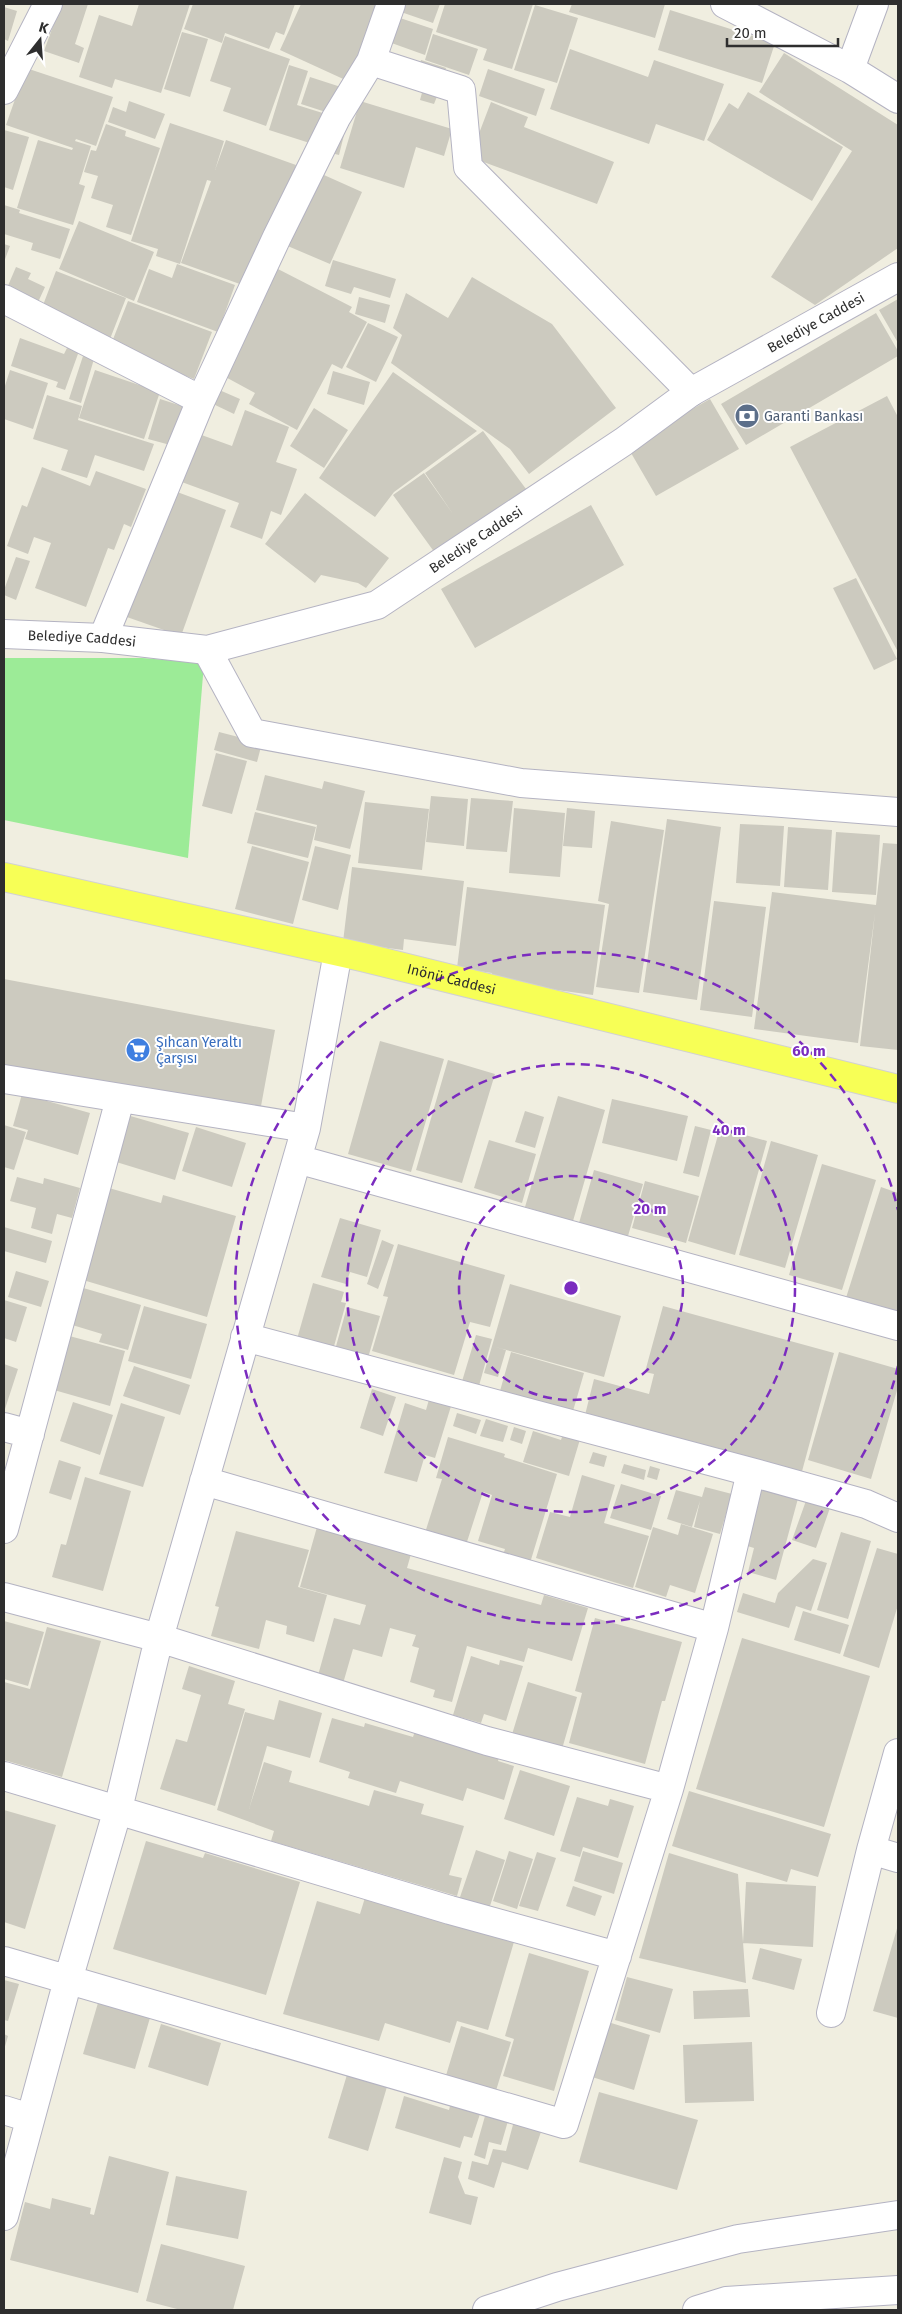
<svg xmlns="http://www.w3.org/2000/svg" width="902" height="2314" viewBox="0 0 902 2314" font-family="'Fira Sans',sans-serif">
  <rect width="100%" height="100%" fill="#f0eee0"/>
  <!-- green -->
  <path fill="#9ceb97" d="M4 658H142L204 663 188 858 4 820Z"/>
  <!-- building -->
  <path fill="#cccabf" d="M61 4H88L75 44 84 48 79 63 44 51Z
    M139 4H190L161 93 115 79 112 88 79 77 99 15 132 26Z
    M193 4H295L284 35 276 32 269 49 225 33 222 43 184 29Z
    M301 4H388L352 83 280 50Z
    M400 4H440L433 23 398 11Z
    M445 4H533L512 69 483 60 487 49 436 32Z
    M572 4H665L655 38 569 12Z
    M535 5 578 18 557 83 514 70Z
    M4 7 17 11 8 41 4 39Z
    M670 10 775 43 762 83 658 50Z
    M394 16 433 29 425 55 386 41Z
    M182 32 208 39 190 97 164 89Z
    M433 34 478 49 469 75 425 60Z
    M225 36 290 59 266 126 223 111 231 88 210 81Z
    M570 49 648 77 654 60 724 84 704 141 656 124 649 144 550 109Z
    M784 53 898 125V248L815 305 771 277 852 151 759 92Z
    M421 60 446 68 443 78 418 70Z
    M289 65 308 71 297 105 329 115 319 146 269 130Z
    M26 68 113 97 96 146 76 139 75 141 91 146 79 184 85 186 73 225 17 208 38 140 72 150 73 148 6 125Z
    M488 69 545 89 536 116 479 96Z
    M310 77 344 88 335 115 301 104Z
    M423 89 438 94 434 104 420 100Z
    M748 92 843 147 812 201 707 140 729 103 738 109Z
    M129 101 165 114 155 139 108 122 113 107 126 112Z
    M360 101 452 129 444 156 416 147 404 188 340 168Z
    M491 102 528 117 524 127 614 162 597 204 470 157Z
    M170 123 224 141 215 170 226 140 296 165 251 288 181 263 211 181 207 180 180 264 156 256 158 249 131 241Z
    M106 124 126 131 125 136 160 148 131 235 106 227 113 205 91 198 98 176 84 172 91 150 96 151Z
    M346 127 339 155 327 152Z
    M4 130 29 137 13 190 4 187Z
    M315 171 362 192 330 264 283 244Z
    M4 205 20 210 19 213 70 229 60 259 31 250 33 243 4 234Z
    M79 221 154 252 134 301 59 269Z
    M4 244 10 246 4 262Z
    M333 260 396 279 390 298 354 287 351 294 325 286Z
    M177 264 235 285 218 332 137 302 149 269 172 278Z
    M16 267 31 273 28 279 45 287 34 311 4 295Z
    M276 268 352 307 349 312 367 322 342 369 332 364 297 430 249 404 255 393 220 374Z
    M56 271 126 298 110 339 40 313Z
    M472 277 552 324 616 408 529 474 510 449 391 363 402 335 393 328 406 293 448 318Z
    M359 297 390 305 385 323 355 314Z
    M898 299V343L879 310Z
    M128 301 212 332 194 379 110 347Z
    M876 313 898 351V356L746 445 721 404Z
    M368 323 398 337 376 382 346 367Z
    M20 338 64 354 67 348 79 351 65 390 56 387 58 382 11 366Z
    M83 356 94 359 81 403 69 399Z
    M10 370 48 383 33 429 4 419V389Z
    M95 370 160 392 144 439 79 418Z
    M333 371 370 382 364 405 327 394Z
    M393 372 477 431 394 492 375 517 319 478Z
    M217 389 240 399 234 414 211 403Z
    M47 395 82 406 78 420 154 444 144 471 95 455 87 478 61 470 68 450 33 439Z
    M887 396 898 417V652L790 447Z
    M160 399 185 407 174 446 148 439Z
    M710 399 739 449 656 496 627 446Z
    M314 408 348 430 324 468 290 446Z
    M245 410 289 427 276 462 297 469 281 515 271 511 262 539 230 527 239 503 179 481 196 433 232 446Z
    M483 431 529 493 435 553 393 495 424 473 453 514 425 473Z
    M42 467 90 486 96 471 146 489 131 527 124 524 114 550 108 548 86 607 35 588 51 543 34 537 28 554 7 546 22 505 27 507Z
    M169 489 226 510 181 636 124 616Z
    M305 493 389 558 366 588 358 583 321 575 315 583 265 544Z
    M591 505 624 565 475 648 441 589Z
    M16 557 30 561 16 600 4 595V590Z
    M856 578 897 659 874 670 833 588Z
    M219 732 262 743 257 762 214 750Z
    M216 753 247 761 232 814 202 806Z
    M265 775 322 789 324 781 365 791 350 849 314 840 317 825 256 810Z
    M431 796 468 799 464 846 426 842Z
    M471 798 513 801 507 852 466 849Z
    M365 802 429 809 422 870 358 863Z
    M514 808 565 813 560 877 509 873Z
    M567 808 595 811 592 848 563 846Z
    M255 812 316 827 308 858 247 843Z
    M667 819 721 827 697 1000 643 992Z
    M611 821 664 830 639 993 596 987 609 904 598 901Z
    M740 824 784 826 780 886 736 883Z
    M788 827 832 830 828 890 784 887Z
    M836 832 880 835 876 895 832 892Z
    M883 843 898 844V1050L860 1046 875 913 858 1043 754 1029 772 892 876 905Z
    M252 846 309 862 293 924 235 909Z
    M315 846 351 855 338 910 302 900Z
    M352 867 464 881 456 946 404 939 403 950 343 942Z
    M467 887 605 905 593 995 491 981 492 973 457 968Z
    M714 901 766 907 752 1017 700 1010Z
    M4 979 275 1030 259 1117 4 1069Z
    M380 1041 444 1059 411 1172 348 1154Z
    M448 1060 495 1074 462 1183 416 1170Z
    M22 1094 90 1113 78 1155 25 1139 28 1130 13 1126Z
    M558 1096 605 1110 573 1221 525 1207Z
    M612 1099 688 1116 677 1161 602 1143Z
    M525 1111 544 1117 535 1148 515 1142Z
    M127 1115 189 1133 175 1180 113 1161Z
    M4 1125 26 1132 14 1170 4 1167Z
    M695 1126 711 1130 699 1177 683 1173Z
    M196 1127 246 1143 232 1187 182 1171Z
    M720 1128 767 1141 735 1255 688 1241Z
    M489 1140 536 1154 522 1203 474 1188Z
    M771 1141 818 1155 785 1268 739 1255Z
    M822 1164 876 1180 842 1290 789 1275Z
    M594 1170 643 1184 628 1236 579 1223Z
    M17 1177 43 1184 44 1178 80 1188 72 1218 57 1214 52 1234 31 1228 36 1208 10 1201Z
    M645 1181 699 1196 686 1243 632 1228Z
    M881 1187 898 1193V1317L845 1301Z
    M109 1188 161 1203 163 1195 236 1216 207 1317 83 1280Z
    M340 1218 381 1230 367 1277 350 1272 346 1284 321 1277Z
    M4 1227 52 1241 46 1263 4 1251Z
    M382 1240 394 1245 378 1289 367 1284Z
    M398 1244 505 1275 490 1327 470 1322 454 1375 372 1351 388 1297 383 1296Z
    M16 1271 49 1281 41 1307 8 1297Z
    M313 1283 344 1292 341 1302 346 1303 331 1357 295 1346Z
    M510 1284 621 1316 604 1377 492 1346Z
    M80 1287 141 1305 128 1350 99 1342 102 1334 69 1324Z
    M4 1300 27 1307 16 1342 4 1338Z
    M144 1306 207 1324 191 1379 128 1361Z
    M663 1306 834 1353 801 1475 582 1427 594 1379 649 1394 654 1374 645 1372Z
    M347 1307 380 1316 366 1365 333 1357Z
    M62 1334 125 1351 110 1406 47 1388Z
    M476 1335 492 1339 477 1393 460 1388Z
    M492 1346 506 1350 498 1377 484 1373Z
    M511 1352 584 1373 573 1411 500 1391Z
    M839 1352 898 1369V1387L871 1479 808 1460Z
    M4 1364 18 1369 5 1409 4 1408Z
    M134 1366 190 1385 180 1415 123 1396Z
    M372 1389 396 1397 383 1436 360 1428Z
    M430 1396 452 1403 435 1458 425 1455 417 1482 384 1473 405 1403 426 1410Z
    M73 1402 113 1415 100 1455 60 1441Z
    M121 1403 165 1417 143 1487 99 1474Z
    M457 1413 481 1420 476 1434 453 1426Z
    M486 1419 508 1426 503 1442 480 1436Z
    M514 1427 526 1431 522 1444 510 1440Z
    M533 1431 561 1440 564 1431 581 1436 569 1476 523 1462Z
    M448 1437 505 1454 504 1457 557 1474 530 1563 503 1555 505 1549 478 1541 492 1495 483 1492 465 1548 424 1536 442 1479 436 1478Z
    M593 1452 607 1456 604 1467 589 1463Z
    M59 1460 81 1467 71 1500 49 1493Z
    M624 1464 646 1470 644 1480 621 1473Z
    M650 1466 660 1469 657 1480 647 1477Z
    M582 1475 615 1485 604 1523 649 1536 633 1588 536 1558 550 1512 570 1517Z
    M85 1477 131 1491 103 1591 52 1577 61 1544 66 1545Z
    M761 1481 800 1491 776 1580 748 1572 754 1548 744 1545Z
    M621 1484 661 1496 651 1530 610 1518Z
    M705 1487 732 1494 720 1534 694 1527 700 1501 692 1527 667 1519 676 1490 702 1497Z
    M808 1495 832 1502 816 1548 792 1540Z
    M681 1524 713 1534 695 1593 670 1585 666 1597 635 1587 653 1527 678 1535Z
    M317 1527 411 1554 407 1568 541 1605 544 1595 588 1608 572 1661 528 1648 524 1662 467 1646 452 1702 433 1697 435 1690 410 1682 419 1648 412 1646 416 1635 390 1628 382 1657 353 1649 342 1687 317 1679 334 1618 360 1625 366 1605 300 1587Z
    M236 1531 309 1550 298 1587 327 1595 314 1642 286 1634 287 1626 266 1620 259 1649 211 1636 219 1607 215 1606Z
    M841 1532 871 1541 848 1619 817 1610Z
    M877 1548 898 1554V1605L879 1668 843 1656Z
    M813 1559 827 1563 811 1611 796 1606 789 1628 737 1612 743 1593 775 1603 778 1593Z
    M803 1611 849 1625 840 1654 794 1640Z
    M595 1618 682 1642 665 1701H662L645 1764 569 1743 582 1693 575 1691Z
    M4 1621 44 1632 28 1686 4 1679Z
    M47 1627 101 1641 62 1777 4 1760V1682L30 1689Z
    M742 1638 870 1676 824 1827 696 1789Z
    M471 1656 499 1665 500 1660 523 1666 506 1721 484 1714 481 1723 453 1715Z
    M189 1666 235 1681 228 1704 245 1709 215 1806 160 1789 176 1739 187 1742 201 1695 182 1689Z
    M528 1682 577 1697 560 1756 510 1741Z
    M279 1700 322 1713 310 1758 267 1746 249 1809 264 1762 292 1771 289 1782 369 1806 374 1790 424 1804 421 1814 464 1826 449 1875 462 1878 457 1896 271 1841 274 1831 217 1810 245 1712 274 1720Z
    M332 1718 364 1727 365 1723 413 1737 416 1728 500 1754 498 1761 514 1766 504 1800 467 1788 463 1801 400 1781 396 1793 348 1778 350 1772 319 1762Z
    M520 1770 570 1786 554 1836 504 1819Z
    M689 1791 831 1834 818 1877 791 1869 787 1882 672 1846Z
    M577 1797 608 1806 610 1799 634 1806 618 1858 583 1847 580 1857 560 1851Z
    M4 1810 56 1825 25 1929 4 1922Z
    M146 1841 203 1858 205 1853 300 1882 266 1995 113 1949Z
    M476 1850 505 1860 488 1912 458 1903Z
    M509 1851 533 1859 517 1909 493 1901Z
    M583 1851 623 1863 614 1894 574 1881Z
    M537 1852 556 1858 538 1911 519 1906Z
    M669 1853 738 1874 746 1983 639 1958Z
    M746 1882 816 1886 813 1947 743 1943Z
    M573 1886 602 1896 595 1916 566 1906Z
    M367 1891 516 1935 488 2030 457 2021 450 2043 385 2023 379 2041 283 2014 317 1901 360 1914Z
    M898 1925V2018L873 2011Z
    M760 1948 802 1959 794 1990 752 1979Z
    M529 1953 589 1971 554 2091 503 2076 514 2039 505 2036Z
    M627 1977 673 1989 660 2033 615 2020Z
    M4 1980 19 1984 8 2021 4 2020Z
    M748 1989 750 2017 694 2019 693 1991Z
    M100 1996 152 2011 135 2069 83 2054Z
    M608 2022 650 2035 634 2090 592 2077Z
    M161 2024 221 2043 208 2086 148 2067Z
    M461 2026 511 2042 494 2097 444 2082Z
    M4 2034 8 2036 4 2050Z
    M752 2042 754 2101 685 2103 683 2045Z
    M349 2068 389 2080 368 2151 328 2138Z
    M599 2092 698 2120 677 2190 579 2162Z
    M404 2096 449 2110 451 2102 481 2111 472 2138 464 2136 460 2148 395 2128Z
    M485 2116 508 2121 501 2145 489 2142 485 2159 474 2155Z
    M515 2117 543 2126 528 2170 502 2162 494 2188 468 2179 472 2161 488 2165 493 2149 506 2151Z
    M109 2156 169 2172 138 2293 10 2260 25 2202 50 2209 52 2198 91 2208 90 2214 94 2215Z
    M444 2157 462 2162 458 2177 465 2194 478 2197 471 2225 429 2213Z
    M176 2176 247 2191 238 2239 166 2225Z
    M161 2244 245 2266 233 2310H181L146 2301Z"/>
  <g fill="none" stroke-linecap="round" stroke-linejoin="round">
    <defs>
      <path id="street" d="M725 4 850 69 898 99
        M371 61 461 90 468 167 691 392
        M850 69 874 4
        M4 90 48 4
        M4 299 201 400
        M103 638 201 400 277 237 336 118 371 61 391 4
        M207 650 252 733 521 783 898 812
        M4 1079 306 1128
        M297 1159 898 1326
        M245 1337 751 1472 866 1504 898 1518
        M4 1427 30 1434
        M204 1481 714 1628
        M4 1529 120 1099
        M4 1597 159 1638 487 1741 669 1789
        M4 1776 450 1910 617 1956
        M871 1850 898 1858
        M4 1961 564 2124 669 1789 714 1628 751 1472
        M831 2013 871 1850 898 1753
        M4 2110 30 2118
        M4 2216 68 1980 118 1809 159 1638 306 1128 338 952"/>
      <g id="secondary">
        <path id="s1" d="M4 634 103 638 207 650 377 605 623 442 691 392 898 277"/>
        <path d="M487 2310 557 2287 738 2239 898 2215"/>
        <path d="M697 2310 726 2301 898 2290"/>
      </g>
      <g id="primary">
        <path id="s2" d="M4 877 362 957 898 1089"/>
      </g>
    </defs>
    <!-- street casing -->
    <use href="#street" stroke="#b4b3c2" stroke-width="30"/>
    <!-- secondary casing -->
    <use href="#secondary" stroke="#b4b3c2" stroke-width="30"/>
    <!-- primary casing -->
    <use href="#primary" stroke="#d1d1d1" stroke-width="30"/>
    <!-- street -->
    <use href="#street" stroke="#fff" stroke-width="28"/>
    <!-- secondary -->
    <use href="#secondary" stroke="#fff" stroke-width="28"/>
    <!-- primary -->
    <use href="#primary" stroke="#f7ff56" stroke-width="28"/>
  </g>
  <!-- distance rings -->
  <g fill="none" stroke="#7b2cbf" stroke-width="2.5" stroke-dasharray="9 6">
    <circle cx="571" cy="1288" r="112"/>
    <circle cx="571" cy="1288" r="224"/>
    <path d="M898 1366A336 336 0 1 1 898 1210"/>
  </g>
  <!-- icons -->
  <defs>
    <symbol id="bank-disc" viewBox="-11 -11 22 22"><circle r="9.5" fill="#5c6f8a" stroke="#fff"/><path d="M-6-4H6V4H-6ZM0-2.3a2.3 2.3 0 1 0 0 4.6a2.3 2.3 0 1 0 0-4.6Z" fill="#fff"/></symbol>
    <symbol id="supermarket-disc" viewBox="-11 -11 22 22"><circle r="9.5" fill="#3f7fe0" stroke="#fff"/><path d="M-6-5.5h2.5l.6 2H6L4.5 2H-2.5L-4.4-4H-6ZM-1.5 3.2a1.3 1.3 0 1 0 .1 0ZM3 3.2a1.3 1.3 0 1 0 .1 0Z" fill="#fff"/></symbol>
  </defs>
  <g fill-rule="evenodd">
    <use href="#bank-disc" x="733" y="402" width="28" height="28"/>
    <use href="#supermarket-disc" x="124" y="1036" width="28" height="28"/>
  </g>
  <g text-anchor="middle" stroke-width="4" stroke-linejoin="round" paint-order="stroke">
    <!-- street labels -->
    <g font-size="14" fill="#2e2e2e" stroke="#fff">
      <text dy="5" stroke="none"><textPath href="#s1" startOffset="902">Belediye Caddesi</textPath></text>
      <text dy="5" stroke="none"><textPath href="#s1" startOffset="498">Belediye Caddesi</textPath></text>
      <text dy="5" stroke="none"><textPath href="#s1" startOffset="78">Belediye Caddesi</textPath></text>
      <text dy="5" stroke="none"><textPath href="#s2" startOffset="459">Inönü Caddesi</textPath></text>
    </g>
    <!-- service labels -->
    <g font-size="14" fill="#4e5e75" stroke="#fff" text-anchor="start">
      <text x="764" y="421">Garanti Bankası</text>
    </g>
    <!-- shop labels -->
    <g font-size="14" fill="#366cbe" stroke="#fff" text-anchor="start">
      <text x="156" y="1047">Şıhcan Yeraltı<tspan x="156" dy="16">Çarşısı</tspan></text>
    </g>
  </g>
  <circle cx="571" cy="1288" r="8" fill="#7b2cbf" stroke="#fff" stroke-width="2.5"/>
  <g font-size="15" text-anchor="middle" font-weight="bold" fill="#7b2cbf" stroke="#fff" stroke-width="4" stroke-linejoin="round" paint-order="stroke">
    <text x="809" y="1056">60 m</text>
    <text x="729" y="1135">40 m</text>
    <text x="650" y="1214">20 m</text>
  </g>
  <!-- border -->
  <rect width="902" height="2314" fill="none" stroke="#2e2e2e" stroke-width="10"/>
  <!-- north arrow -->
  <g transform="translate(40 40) rotate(17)" stroke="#ffffff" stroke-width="4" paint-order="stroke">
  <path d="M0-4L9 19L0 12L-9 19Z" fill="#2e2e2e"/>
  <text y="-8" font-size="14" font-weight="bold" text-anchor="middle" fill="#2e2e2e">K</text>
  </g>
  <!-- scale -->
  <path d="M727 38v8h111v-8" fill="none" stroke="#2e2e2e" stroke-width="2.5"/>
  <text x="734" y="38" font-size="15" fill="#2e2e2e" stroke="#ffffff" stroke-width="4" paint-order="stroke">20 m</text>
</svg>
